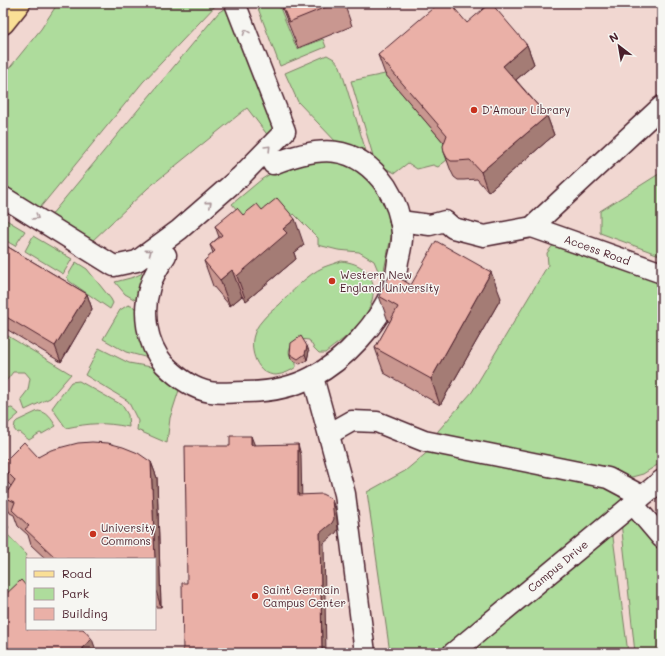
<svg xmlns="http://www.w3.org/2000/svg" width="665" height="656" viewBox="0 0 665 656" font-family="Mali,sans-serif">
  <rect width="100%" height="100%" fill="#f4e8e3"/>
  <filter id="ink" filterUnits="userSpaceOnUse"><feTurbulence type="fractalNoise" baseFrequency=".025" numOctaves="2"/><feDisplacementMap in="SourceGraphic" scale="8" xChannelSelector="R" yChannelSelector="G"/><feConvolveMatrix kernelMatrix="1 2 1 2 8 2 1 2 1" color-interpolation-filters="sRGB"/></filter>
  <g filter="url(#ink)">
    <!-- built -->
    <path fill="#f1d7d1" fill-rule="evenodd" d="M3 3H662V653H3ZM27 559H155V629H27Z"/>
    <!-- green -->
    <path fill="#aedc9c" stroke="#7c7e64" d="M58 3H218L143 82 39 209 3 185V76L41 29Z
      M256 3H278L297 49 323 39 326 47 280 66Z
      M231 5 277 119 269 137 247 108 148 188 91 242 51 215 219 12Z
      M327 55 334 59 340 66 368 158 339 145 298 102 285 73Z
      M385 74 457 158 447 160 438 167 433 165 417 169 408 163 395 173 387 169 374 159 351 81Z
      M324 157 352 165 379 190 392 223 391 237 382 280 374 261 359 252 338 250 318 245V238L294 214 272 232 257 234 232 204 262 179 278 169Z
      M662 172V256L600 233V211Z
      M3 218 25 231 15 246 3 239Z
      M33 236 72 259 63 274 25 251Z
      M554 244 662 278V462L643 474 632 477 437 434 438 431 472 392 548 265 547 253Z
      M341 261C381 265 380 299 359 325 350 335 336 344 325 353H319L314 348 309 340 299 339C288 346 285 353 296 363V367C291 371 284 374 276 375 257 375 249 350 254 335 255 331 258 325 261 322 266 315 273 310 279 305 292 292 306 275 324 267 329 265 336 263 341 261Z
      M76 262 87 269 111 299 113 303 110 309 69 281 67 277Z
      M147 271 139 302 125 294 115 282 134 277Z
      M128 305 134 307 138 312 152 359 126 352 103 339 120 310Z
      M3 333 71 374 50 398 25 410 21 399 28 390 30 378 25 372H13L3 385Z
      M99 348 129 363 157 368 180 387 170 418 167 443 137 430 138 421 128 401 85 375Z
      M79 381 122 405 128 415 129 427C103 422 91 423 66 428L52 408 71 382Z
      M3 406 6 409 12 408 19 414 3 428Z
      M38 411C48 412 51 419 56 426L42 434 40 433 29 440 19 432 17 433 14 429 15 423 17 421Z
      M430 450 604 484 622 499 440 653H390L367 492 405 471Z
      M634 511 662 544V653H635L621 522Z
      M3 521 9 527 5 532 27 555 25 558 27 560V590L3 613Z
      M607 534 613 537 628 653H463Z"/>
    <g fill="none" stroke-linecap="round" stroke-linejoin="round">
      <defs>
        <g id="minor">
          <path d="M3 197 114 266 137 261 179 230 241 176 285 131 235 3"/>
          <path d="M400 221 430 225 445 221 453 228 484 236 532 227 662 106"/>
          <path id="s1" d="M532 227 662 273"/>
          <path d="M166 255C160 265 153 275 150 286 142 312 146 343 164 364 176 376 193 389 210 392 221 394 233 392 245 392 268 392 291 388 312 377 344 361 380 322 392 289 396 280 397 270 398 261 400 252 403 242 402 233 401 216 395 200 386 186 355 142 318 146 273 164"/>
          <path d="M313 377 345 494 365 653"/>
          <path d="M329 434 352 421 377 422 424 441 608 478 642 496"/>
          <path d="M633 504 662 538"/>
          <path id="s2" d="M453 653 662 480"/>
        </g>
        <path id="major" d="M3 23 19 3"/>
      </defs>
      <!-- minor casing -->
      <use href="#minor" stroke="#4a1f2b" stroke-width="23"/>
      <!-- major casing -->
      <use href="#major" stroke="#4a1f2b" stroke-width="25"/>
      <!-- minor -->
      <use href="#minor" stroke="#f6f6f2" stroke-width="20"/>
      <!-- major -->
      <use href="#major" stroke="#fadf96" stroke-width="22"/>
    </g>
    <!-- wall -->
    <path fill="#c99790" stroke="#4a1f2b" d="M280 3H344L352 26 298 48Z
      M467 23 527 45 534 64 516 80 547 116 554 135 488 192 477 179 464 180H458L454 177 451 171 444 152V143L385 74 378 55Z
      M262 210 304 245 294 253 296 259 246 301 242 296 230 306 213 286 204 261 213 253 210 245 219 237 215 226 243 215Z
      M3 244 87 294 92 309 61 362 3 327Z
      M411 285 501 298 440 405 384 373 375 348 390 322 388 321 379 296Z
      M309 351 307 360 300 364 291 359 290 354Z
      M38 457 151 462 157 478 161 607H155V559H46L31 545 28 535 18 526 14 515 10 513 4 497 11 486 6 481 3 472V463Z"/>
    <!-- shaded-wall -->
    <path fill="#a47b75" stroke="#4a1f2b" d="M527 45 534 64 510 85 503 66Z
      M547 116 554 135 488 192 481 172Z
      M295 219 304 245 294 253 296 259 246 301 237 276 283 229Z
      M232 270 242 296 230 306 220 280Z
      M491 272 501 298 440 405 431 379Z
      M87 294 92 309 61 362 55 346Z
      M307 346 309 351 307 360 305 354Z
      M251 436 255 446 251 445Z
      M298 444 301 455 302 505 298 495Z
      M151 462 157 478 161 607 156 591Z
      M332 500 336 511 338 529 336 533 324 543 326 653H322L320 533Z
      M92 639 97 653H84L82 648Z"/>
    <!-- building -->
    <path fill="#eab0a7" stroke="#4a1f2b" d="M281 3H336L289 22Z
      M439 3H450L467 23 490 3H491L527 45 503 66 547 116 481 172 470 160 457 161H451L447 158 444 152 443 146 447 135 378 55Z
      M277 198 295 219 283 229 287 233 237 276 232 270 220 280 204 261 215 251 210 245 222 235 215 226 237 208 243 215 257 204 262 210Z
      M436 241 491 272 431 379 375 348 398 307 379 296 391 273 411 285Z
      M3 244 87 294 55 346 3 315Z
      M301 336 307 346 305 354 298 359 290 354 291 343Z
      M230 436H251V445L298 444V495L322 494 330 498 332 500 334 519 332 523 320 533 322 653H183L182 583H187L185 446H230Z
      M24 442 38 457 51 450 78 443 92 442 108 443 123 447 138 453 151 462 155 559H57L25 529 29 526 12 510 15 502 4 497 15 480 3 468V463Z
      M21 580 27 587V629H83L92 639 82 648 87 653H3V597Z"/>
    <!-- one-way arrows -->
    <defs><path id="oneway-chevron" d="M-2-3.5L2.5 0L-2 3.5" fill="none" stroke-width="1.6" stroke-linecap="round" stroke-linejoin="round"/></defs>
    <g stroke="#a99598">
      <use href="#oneway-chevron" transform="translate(246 32) rotate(-111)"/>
      <use href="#oneway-chevron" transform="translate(268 148) rotate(-46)"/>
      <use href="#oneway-chevron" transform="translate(209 204) rotate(-41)"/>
      <use href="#oneway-chevron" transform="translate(36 217) rotate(32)"/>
      <use href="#oneway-chevron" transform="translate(149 252) rotate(-37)"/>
    </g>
  </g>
  <!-- markers -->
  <g fill="#c8321e" stroke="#f6f6f2" stroke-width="1.5">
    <circle cx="474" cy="110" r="4"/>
    <circle cx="332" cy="281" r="4"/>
    <circle cx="93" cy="534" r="4"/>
    <circle cx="255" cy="596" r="4"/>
  </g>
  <g text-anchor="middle" stroke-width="3" stroke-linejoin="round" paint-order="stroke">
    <!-- poi labels -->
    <g font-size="11" fill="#4a1f2b" stroke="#f6f6f2" text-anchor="start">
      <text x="482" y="114">D’Amour Library</text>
      <text x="340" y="279">Western New<tspan x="340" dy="13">England University</tspan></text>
      <text x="101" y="532">University<tspan x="101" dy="13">Commons</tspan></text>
      <text x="263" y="594">Saint Germain<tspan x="263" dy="13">Campus Center</tspan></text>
    </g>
    <!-- street labels -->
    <g font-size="11" fill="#4a1f2b" stroke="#f6f6f2">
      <text dy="4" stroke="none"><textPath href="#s1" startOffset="69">Access Road</textPath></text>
      <text dy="4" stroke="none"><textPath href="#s2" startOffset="136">Campus Drive</textPath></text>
    </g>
  </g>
  <!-- margin -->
  <rect width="665" height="656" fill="none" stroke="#f6f6f2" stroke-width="16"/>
  <rect x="8" y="8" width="649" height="640" fill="none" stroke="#4a1f2b" stroke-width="1.5" filter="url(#ink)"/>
  <!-- legend -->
  <rect x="26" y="558" width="130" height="72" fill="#f6f6f2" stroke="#b1a0a2"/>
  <rect x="34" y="571" width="20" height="6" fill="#fadf96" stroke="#b1a0a2"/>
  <text x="62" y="578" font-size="12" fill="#4a1f2b">Road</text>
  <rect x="34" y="588" width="20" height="12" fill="#aedc9c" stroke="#b1a0a2"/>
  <text x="62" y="598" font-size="12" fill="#4a1f2b">Park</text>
  <rect x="34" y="608" width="20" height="12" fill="#eab0a7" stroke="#b1a0a2"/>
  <text x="62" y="618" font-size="12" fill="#4a1f2b">Building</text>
  <!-- north arrow -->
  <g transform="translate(619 46) rotate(329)" stroke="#f6f6f2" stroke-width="3" paint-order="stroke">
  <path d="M0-3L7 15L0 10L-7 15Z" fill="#4a1f2b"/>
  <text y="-6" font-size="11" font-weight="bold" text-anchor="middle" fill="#4a1f2b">N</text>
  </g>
</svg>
